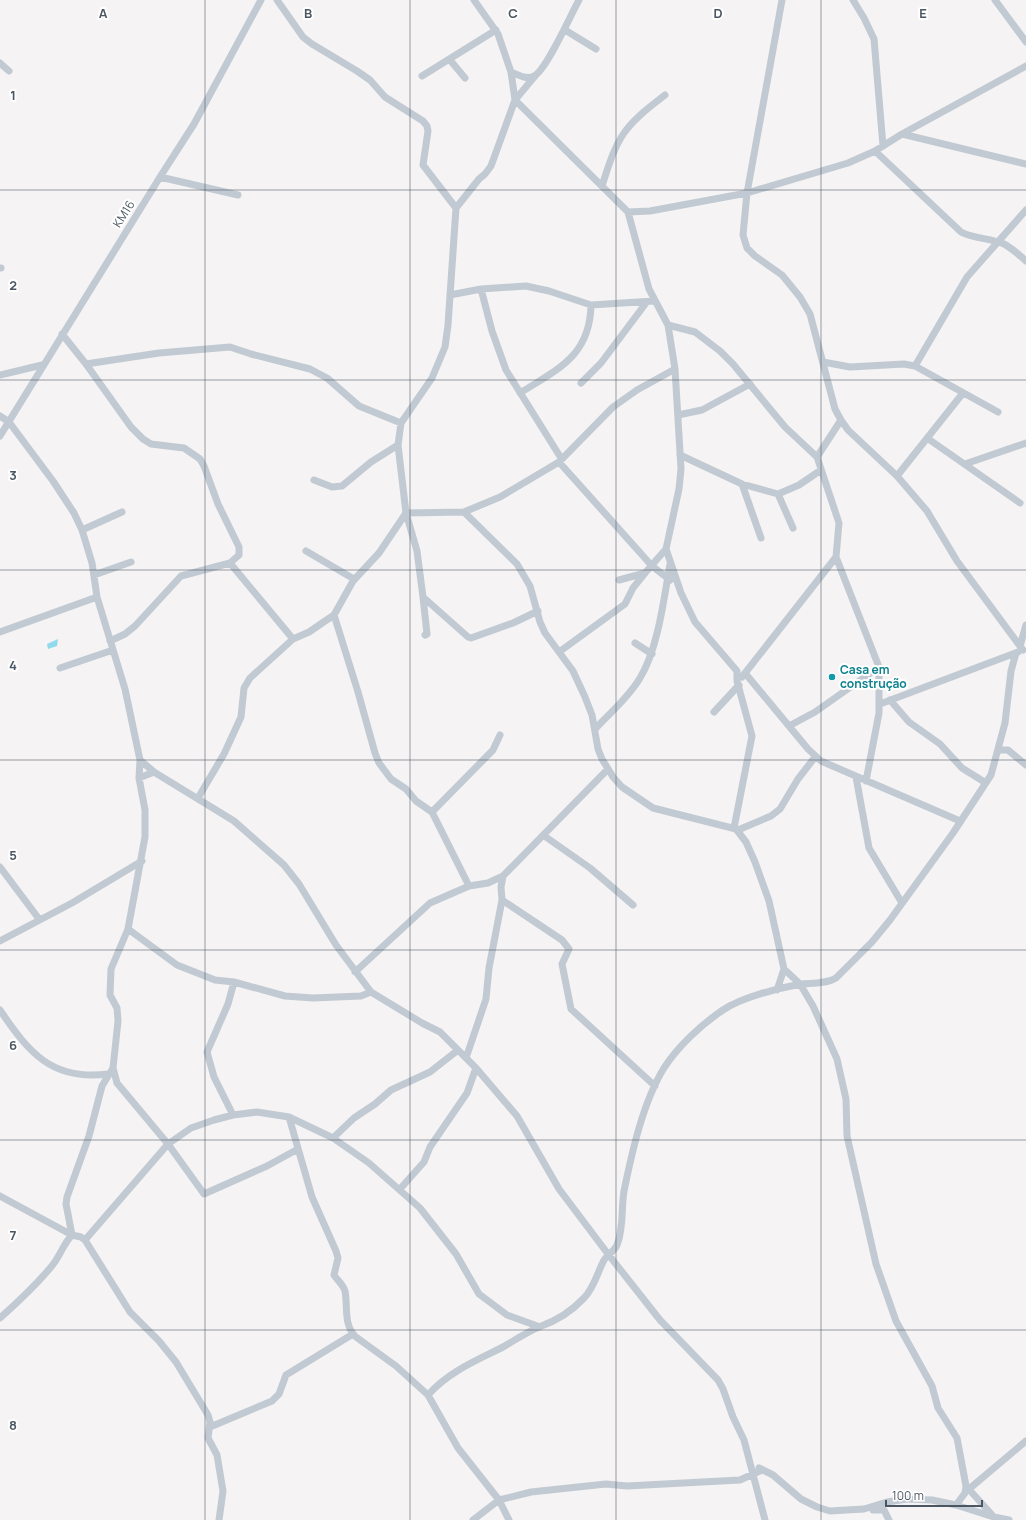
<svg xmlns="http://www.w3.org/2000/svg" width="1026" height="1520" viewBox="0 0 1026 1520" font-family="Manrope,sans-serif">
  <rect width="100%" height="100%" fill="#f5f3f3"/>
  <!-- water -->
  <path fill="#90daee" d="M58 639 57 646 48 649 47 644Z"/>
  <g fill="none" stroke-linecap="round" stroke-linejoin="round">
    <!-- minor -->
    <path stroke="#c1cad2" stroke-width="7" d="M277 0 303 37 312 44 357 71 370 80 385 97 423 121 427 126 428 131 423 165 456 208
      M474 0 498 34 511 72 515 100 491 166 485 174 479 179 456 208 448 325 445 347 432 378 401 423 398 445 406 513 417 551 423 597 468 637 471 638 513 623 538 611
      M782 0 747 193 743 235 747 248 755 256 782 275 800 297 810 314 835 409 841 420 848 430 897 476 927 511 957 561 1023 650
      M853 0 864 18 874 39 883 146
      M995 0 1026 42
      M565 30 596 49
      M450 60 465 78
      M0 63 9 71
      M511 72C518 75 527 80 534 76 546 71 571 14 579 0
      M422 76 496 30
      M535 76 515 100 628 212 649 289 668 325 675 369 681 469 679 489 666 549 681 593 695 622 737 671V681L752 736 734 828
      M902 134 1026 164
      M875 151 961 232C974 239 990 238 1004 244 1012 248 1019 255 1026 261
      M160 177 238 195
      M602 186C618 135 623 127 665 95
      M628 212 650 211 747 193 848 163 875 151 902 134 1026 66
      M0 268H1
      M481 289 492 331 506 370 561 458
      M450 295 481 289 526 286 549 291 591 305 654 301
      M668 325 695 332 720 351 733 364 785 427 817 457 839 523 836 557 879 667V713L866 781
      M62 334 86 364 131 427 143 439 151 444 184 448 200 459 204 466 218 504 239 547V555L230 563
      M823 362 850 367 904 364 915 366 998 412
      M86 364 159 353 230 347 251 354 310 369 327 378 359 406 401 423
      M915 366 967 277 1026 210
      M0 375 42 365
      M581 383 601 363 646 303
      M520 393C558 369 590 356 591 305
      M678 415 702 410 750 384
      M0 416 9 422 53 481 74 513 82 530 92 563 97 597 125 689 140 760
      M0 436 160 177 194 124 261 0
      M927 438 1020 503
      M680 455 742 484 778 494 799 485 821 470
      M817 457 841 420
      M559 462 652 566 670 580
      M965 464 1026 443
      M897 476 963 393
      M314 480 332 487 342 486 371 462 398 445
      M742 484 761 538
      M778 494 793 528
      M464 512 517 564 530 586 540 622 545 633 573 671 585 697 592 715 598 749 602 759 613 777 622 787 653 808 736 829 746 842 755 862 769 901 784 969 800 984 813 1006 837 1059 846 1099 847 1136 876 1264 896 1321 932 1386 938 1408 957 1438 966 1486 965 1493 956 1505
      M406 513 464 512 500 497 559 462 613 407 637 390 675 369
      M82 530 122 512
      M306 551 354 579
      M94 575 131 562
      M619 580 645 573 666 549
      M423 597 427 634 425 635
      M334 615 358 692 375 753 379 763 391 779 406 789 416 801 432 812 469 886
      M0 632 97 597
      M110 641 125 634 135 626 181 576 230 563 293 639
      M635 643 652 654
      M1020 646 1026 625
      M559 652 625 604 633 588 645 573
      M60 668 113 650
      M745 673 808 749 821 761 960 821
      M742 677 836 557
      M890 700 909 722 940 744 962 768 986 783
      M880 704 1018 652
      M714 712 739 685
      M789 726 815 712 879 667
      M596 728C610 713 629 697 640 678 658 649 664 598 670 564
      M998 750H1008L1026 765
      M856 777 869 848 902 903
      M139 778 154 772
      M198 798 224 754 241 717 244 688 250 678 293 639 309 632 334 615 353 581 379 553 406 513
      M432 812 493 750 500 735
      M738 830 771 816 780 809 798 779 815 757
      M543 835 590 868 633 905
      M0 867 39 919
      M502 900 562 940 569 949 562 964 571 1009 655 1086
      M128 929 177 965 215 980 234 982 285 996 313 998 361 996 371 992
      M0 941 72 903 142 861
      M355 972 430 903 469 886 488 883 503 876 608 769
      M777 990 784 969
      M0 1010C29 1053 52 1081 108 1074
      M466 1058 486 999 489 968 502 900 501 887 503 876
      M233 1115 214 1077 207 1052 228 1004 234 982
      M289 1117 312 1197 336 1251 338 1258 334 1275C337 1280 343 1284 345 1291 348 1306 343 1325 356 1337L396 1366 428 1395 458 1448 499 1500 509 1520
      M333 1138 354 1118 375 1104 391 1090 430 1072 458 1050
      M298 1149 267 1166 204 1194 168 1144 117 1083 113 1068 118 1021 117 1008 110 995 111 969 128 929 145 837V810L139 778 140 760 154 772 234 821 284 865 299 884 336 945 371 992 422 1023 440 1032 476 1068 517 1116 559 1189 608 1254 660 1320 718 1380 723 1389 733 1417 744 1440 765 1520
      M400 1189 424 1162 430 1147 467 1093 476 1068
      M0 1196 72 1235 81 1237 85 1240 130 1312 159 1341 176 1362 208 1415 210 1422 208 1438 217 1455 223 1491 219 1520
      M72 1235 66 1204 67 1197 89 1136 102 1086 113 1068
      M85 1240 168 1144 191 1128 214 1120 233 1115 257 1112 289 1117 333 1138 369 1163 420 1208 456 1254 479 1294 507 1315 540 1327
      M0 1318C18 1302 36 1285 51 1267 60 1257 63 1244 72 1235
      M428 1395C448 1372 477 1360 503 1347 515 1340 527 1332 539 1327 556 1321 571 1312 584 1298 594 1288 597 1274 603 1262 606 1255 614 1252 617 1245 624 1228 621 1209 624 1191 632 1152 643 1102 664 1068 678 1046 702 1024 723 1010 742 997 779 988 801 984 812 983 826 984 836 978L872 942 890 920 953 833 991 775 1005 723 1011 671 1016 653
      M210 1427 272 1401 279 1394 286 1375 353 1334
      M759 1468 773 1475 801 1499 817 1507 830 1511 864 1509 887 1502 907 1499 932 1500 956 1505 994 1517 1009 1520
      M966 1486 993 1516
      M969 1489 1026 1441
      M873 1510H884L889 1520
      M473 1520 499 1500 531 1492 606 1484 627 1486 740 1480 762 1470"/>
  </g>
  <!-- grid -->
  <path fill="none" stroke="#4a5661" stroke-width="1" stroke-opacity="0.55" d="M205 0V1520M410 0V1520M616 0V1520M821 0V1520M0 190H1026M0 380H1026M0 570H1026M0 760H1026M0 950H1026M0 1140H1026M0 1330H1026"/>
  <!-- markers -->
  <circle fill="#0f9aa8" stroke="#fff" stroke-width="1.5" cx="832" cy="677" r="4"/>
  <g text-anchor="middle" stroke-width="4" stroke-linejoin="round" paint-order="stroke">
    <!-- street labels -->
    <g font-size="12" fill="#4a5661" stroke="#fff">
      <text transform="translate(124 214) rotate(-58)" y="4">KM16</text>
    </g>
    <!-- culture labels -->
    <g font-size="12" font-weight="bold" fill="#0d838f" stroke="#fff" text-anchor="start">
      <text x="840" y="674">Casa em<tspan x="840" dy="14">construção</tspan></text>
    </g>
  </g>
  <g font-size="13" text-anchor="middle" font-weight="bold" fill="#4a5661" stroke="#fff" stroke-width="4" stroke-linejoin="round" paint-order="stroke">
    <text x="103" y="18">A</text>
    <text x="308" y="18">B</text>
    <text x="513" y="18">C</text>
    <text x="718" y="18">D</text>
    <text x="923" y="18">E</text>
    <text x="13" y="100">1</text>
    <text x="13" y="290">2</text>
    <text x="13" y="480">3</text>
    <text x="13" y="670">4</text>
    <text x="13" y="860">5</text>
    <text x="13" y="1050">6</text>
    <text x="13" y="1240">7</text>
    <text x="13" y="1430">8</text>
  </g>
  <!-- scale -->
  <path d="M886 1500v6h96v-6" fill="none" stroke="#4a5661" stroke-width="2"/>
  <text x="892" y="1500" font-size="12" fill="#4a5661" stroke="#ffffff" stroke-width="3" paint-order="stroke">100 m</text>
</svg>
